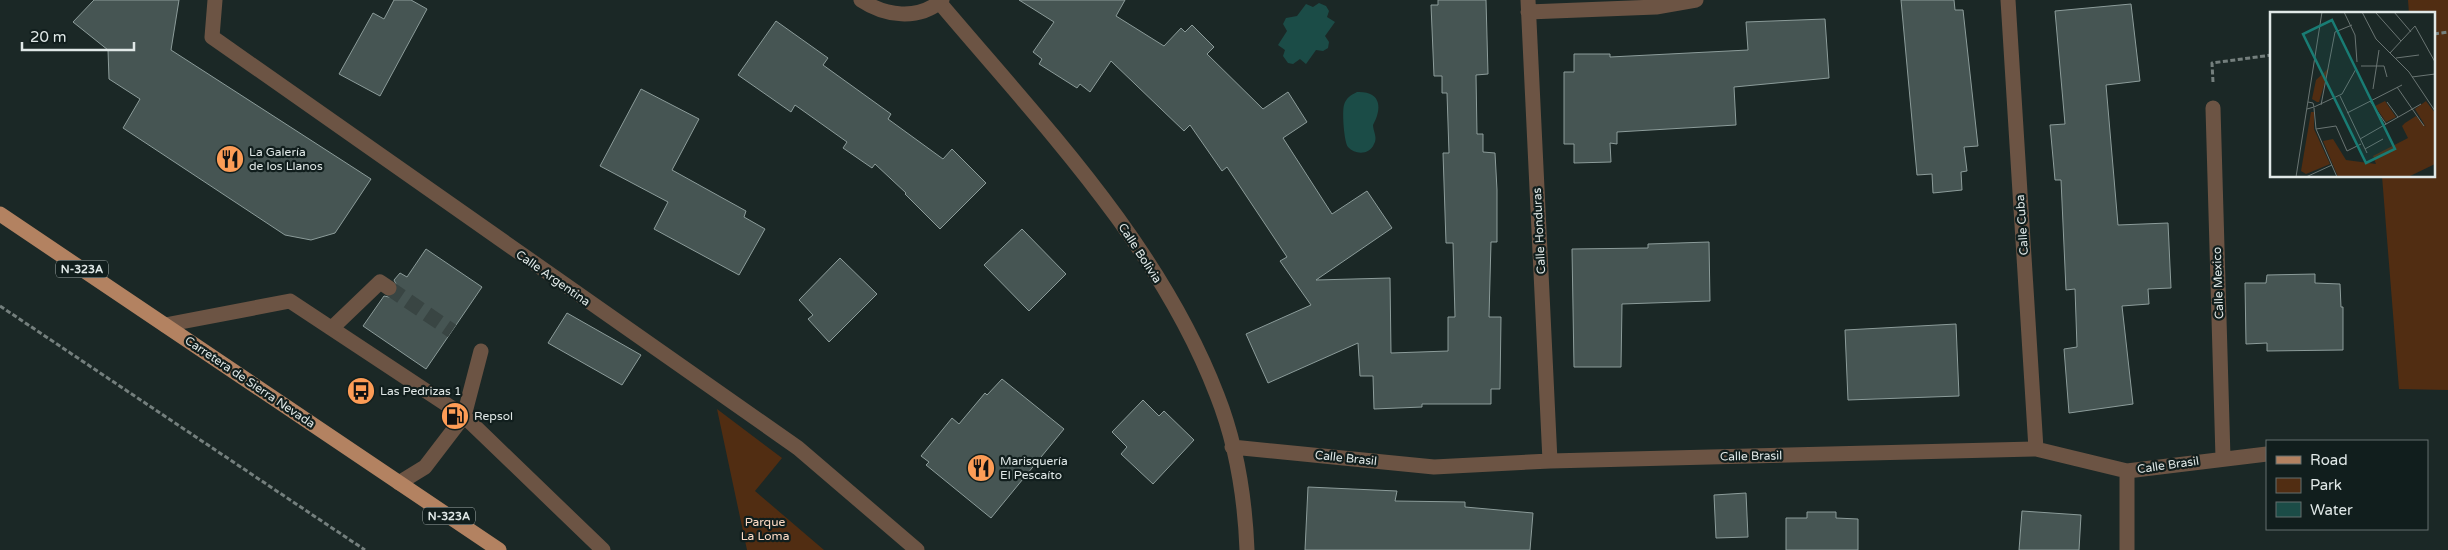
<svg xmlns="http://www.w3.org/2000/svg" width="2448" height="550" viewBox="0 0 2448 550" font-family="'Varela Round',sans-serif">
  <rect width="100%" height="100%" fill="#1b2826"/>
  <!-- green -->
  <path fill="#512d12" d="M2408 0H2448V390L2399 389 2382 176H2434V14H2409Z
    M717 409 782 458 755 491 824 550H747Z"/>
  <!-- water -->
  <path fill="#1b4c47" d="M1319 3 1326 6 1329 11 1327 17 1335 22 1325 36 1329 42 1328 48 1323 51 1316 50 1306 64 1300 59 1293 64 1288 63 1283 56 1285 50 1278 45 1287 31 1283 24 1286 18 1297 16 1306 4 1313 7Z
    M1357 92C1382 91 1382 109 1373 125 1373 131 1378 138 1374 144 1370 155 1355 155 1348 147 1344 142 1342 112 1344 105 1346 98 1351 95 1357 92Z"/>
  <!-- building -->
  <path fill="#465553" stroke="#8c9c9a" d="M94 0H179L171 50 371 179 335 233 311 240 285 235 123 128 140 99 109 79 108 50 73 22Z
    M394 0H411L427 9 380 96 339 74 373 13 384 19Z
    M1019 0H1125L1116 16 1164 46 1181 28 1185 32 1192 25 1214 47 1207 54 1263 109 1288 92 1307 122 1283 138 1332 214 1367 191 1392 228 1316 280 1390 278 1391 353 1448 351V317H1455L1453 243H1446L1443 153H1449L1447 93H1442V76H1434L1431 5H1438V0H1486L1488 74 1476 75 1477 134H1483V152L1495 153 1497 190V242H1491L1489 317H1501L1500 389H1491V404H1422V407L1374 409 1373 376H1360L1358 343 1268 383 1246 334 1311 305 1280 261 1287 257 1227 167 1222 171 1190 125 1184 131 1111 61 1090 92 1080 84 1077 88 1039 64 1042 59 1033 52 1054 22Z
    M1901 0H1954L1955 10H1963L1978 146 1964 147 1967 171 1961 172 1962 190 1933 193 1932 174 1917 175Z
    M2131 4 2140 81 2106 85 2118 225 2168 223 2171 288 2148 289 2149 304 2122 306 2133 404 2069 413 2064 349 2077 347 2075 289 2066 290 2061 180H2055L2050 125 2065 124 2055 11Z
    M1825 19 1829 78 1734 87 1736 125 1617 132V144L1610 143 1611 162 1574 163V144H1564V72H1574V54H1610V57L1748 50 1746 22Z
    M776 21 828 58 823 65 891 114 888 119 943 159 952 149 986 183 940 229 905 194 906 193 875 164 872 168 843 148 847 142 795 105 791 112 738 75Z
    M641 89 699 119 672 170 746 211 744 217 765 229 739 275 654 229 668 202 600 166Z
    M1022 229 1066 274 1029 311 984 265Z
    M1709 242 1710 301 1622 304 1621 367H1574L1572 249 1648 248V244Z
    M426 249 482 287 426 369 363 326 384 296 389 297 396 294 398 288 394 280 400 273 407 277Z
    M840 258 877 294 829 342 808 319 813 315 799 300Z
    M2315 274V283L2340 284 2341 307H2343V350L2267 351V343L2246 344 2245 283H2266L2267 275Z
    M567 313 641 355 622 385 548 343Z
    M1956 324 1959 396 1848 400 1845 330Z
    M1002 379 1064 429 991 518 926 465 929 462 921 456 952 418 959 424 985 393 987 395Z
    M1143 400 1159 416 1164 411 1194 440 1153 484 1121 454 1127 447 1112 432Z
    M1308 487 1397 491 1395 501 1465 502V507L1533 513 1530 550H1305Z
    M1746 493 1748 537 1716 538 1714 495Z
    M2022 511 2081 515 2079 550H2019Z
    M1807 512H1836V518L1858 519V550H1786V518H1807Z"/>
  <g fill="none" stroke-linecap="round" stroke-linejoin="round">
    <!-- minor-tunnel -->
    <path stroke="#394543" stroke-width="15" stroke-dasharray="15 8" stroke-linecap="butt" d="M389 288 452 331"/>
    <!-- path -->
    <path stroke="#747f7d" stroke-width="3" stroke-dasharray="5 2.5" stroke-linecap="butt" d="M2434 34 2448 32
      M2213 82 2212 63 2272 55
      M0 306 365 550"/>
    <!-- minor -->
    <path stroke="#6c5444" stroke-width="15" d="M215 0 212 37 798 448 917 550
      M861 0C885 16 918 21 942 0
      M1528 0 1550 461
      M2008 0 2036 449
      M939 2C1042 124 1159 244 1217 395 1236 443 1245 499 1247 550
      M1528 12 1656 7 1696 0
      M2213 108 2223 458
      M165 325 290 301 464 416 425 467 399 483
      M332 328 380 282 389 288
      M481 351 464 416 603 550
      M1232 447 1434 467 1550 461 2036 449 2127 471 2267 454
      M2127 471V550"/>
    <!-- major -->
    <path stroke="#b38261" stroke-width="15" d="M0 214 499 550"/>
  </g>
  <!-- icons -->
  <defs>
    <symbol id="restaurant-disc" viewBox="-11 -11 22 22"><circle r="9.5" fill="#fd9c56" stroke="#111e1d"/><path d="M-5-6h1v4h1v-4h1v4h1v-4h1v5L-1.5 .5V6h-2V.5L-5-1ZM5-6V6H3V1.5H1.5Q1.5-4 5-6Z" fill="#111"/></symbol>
    <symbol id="bus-disc" viewBox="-11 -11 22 22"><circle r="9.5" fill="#fd9c56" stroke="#111e1d"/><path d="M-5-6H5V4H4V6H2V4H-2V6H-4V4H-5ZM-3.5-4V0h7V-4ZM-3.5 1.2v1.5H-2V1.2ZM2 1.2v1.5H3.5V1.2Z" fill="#111"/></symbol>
    <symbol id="fuel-disc" viewBox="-11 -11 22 22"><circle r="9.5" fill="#fd9c56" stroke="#111e1d"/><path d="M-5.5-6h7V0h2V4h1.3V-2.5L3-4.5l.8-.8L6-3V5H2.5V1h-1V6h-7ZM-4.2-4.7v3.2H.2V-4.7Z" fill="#111"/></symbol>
  </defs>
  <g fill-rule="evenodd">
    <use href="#restaurant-disc" x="214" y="143" width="32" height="32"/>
    <use href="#bus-disc" x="345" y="375" width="32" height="32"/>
    <use href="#fuel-disc" x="439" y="400" width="32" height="32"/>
    <use href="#restaurant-disc" x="965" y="452" width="32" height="32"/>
  </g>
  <g text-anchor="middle" stroke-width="4.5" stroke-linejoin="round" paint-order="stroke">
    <!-- shield labels -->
    <g fill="#111e1d" stroke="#a2abaa" stroke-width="1">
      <rect x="56" y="260.5" width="52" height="17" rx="4"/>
      <rect x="423" y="507.5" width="52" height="17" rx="4"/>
    </g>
    <g font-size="11" font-weight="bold" fill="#e0e8e7">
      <text x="82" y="273">N-323A</text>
      <text x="449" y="520">N-323A</text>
    </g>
    <!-- poi labels -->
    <g font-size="12" fill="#e0e8e7" stroke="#111e1d" text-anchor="start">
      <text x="249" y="156">La Galería<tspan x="249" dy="14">de los Llanos</tspan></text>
      <text x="380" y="395">Las Pedrizas 1</text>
      <text x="474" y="420">Repsol</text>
      <text x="1000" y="465">Marisquería<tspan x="1000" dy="14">El Pescaíto</tspan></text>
    </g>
    <!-- street labels -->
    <g font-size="12" fill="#e0e8e7" stroke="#111e1d">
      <text transform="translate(2022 225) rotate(-94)" y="4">Calle Cuba</text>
      <text transform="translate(1539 231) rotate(-93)" y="4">Calle Honduras</text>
      <text transform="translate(1140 253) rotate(57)" y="4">Calle Bolivia</text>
      <text transform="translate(553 278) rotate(35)" y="4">Calle Argentina</text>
      <text transform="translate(2218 283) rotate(-92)" y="4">Calle Mexico</text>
      <text transform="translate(250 382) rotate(34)" y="4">Carretera de Sierra Nevada</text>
      <text transform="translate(1751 456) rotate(-1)" y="4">Calle Brasil</text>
      <text transform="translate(1346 458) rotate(6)" y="4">Calle Brasil</text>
      <text transform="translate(2168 465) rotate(-8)" y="4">Calle Brasil</text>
    </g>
    <!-- park labels -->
    <g font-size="12" fill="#fcdac4" stroke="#111e1d">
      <text x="765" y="526">Parque<tspan x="765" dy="14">La Loma</tspan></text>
    </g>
  </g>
  <!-- overview -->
  <g transform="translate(2270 12)">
    <rect width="165" height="165" fill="#1b2826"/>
    <path d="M59 56 49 90H47L42 87 46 68ZM115 89 126 105 116 110 105 94ZM156 89 165 101V152L138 165H68L53 129 63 127 76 148 106 152 103 144 138 126 132 114 135 111 146 104 156 115 145 97ZM41 100H44V117L60 152 36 162 31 159Z" fill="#512d12"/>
    <path fill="none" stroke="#6a7573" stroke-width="1" d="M74 0 85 23 87 50M92 0 106 27 139 60 165 99M124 0 141 20M106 1 131 29M120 41 145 14 165 50M126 46 149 43M91 54H114L117 65M142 65 165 62M127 75 154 114M103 77 109 38M70 84 97 141M100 89 116 112M117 90 128 105M51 93 65 20 82 13M44 95 72 82 86 57M44 96 46 117 66 114 77 139 91 132M37 97 44 95 43 91 38 90M77 101 132 73M46 117 67 165M90 127 151 92M95 137 113 127M26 165 52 0M36 165 62 153"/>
    <path fill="#197c74" fill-opacity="0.15" stroke="#197c74" stroke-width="2.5" d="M62 8 125 137 96 151 33 22Z"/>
    <rect width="165" height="165" fill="none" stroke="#e0e8e7" stroke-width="2.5"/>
  </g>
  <!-- legend -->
  <rect x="2266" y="440" width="162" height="90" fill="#111e1d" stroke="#646f6e"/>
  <rect x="2276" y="456" width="25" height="8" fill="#b38261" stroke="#646f6e"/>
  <text x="2310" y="465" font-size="15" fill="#e0e8e7">Road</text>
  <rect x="2276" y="478" width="25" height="15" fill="#512d12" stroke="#646f6e"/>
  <text x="2310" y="490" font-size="15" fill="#e0e8e7">Park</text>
  <rect x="2276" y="502" width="25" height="15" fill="#1b4c47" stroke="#646f6e"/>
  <text x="2310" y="515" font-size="15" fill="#e0e8e7">Water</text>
  <!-- scale -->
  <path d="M22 42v8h112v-8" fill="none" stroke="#e0e8e7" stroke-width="2.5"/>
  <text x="30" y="42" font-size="15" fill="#e0e8e7" stroke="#111e1d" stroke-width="4" paint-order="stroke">20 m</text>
</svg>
